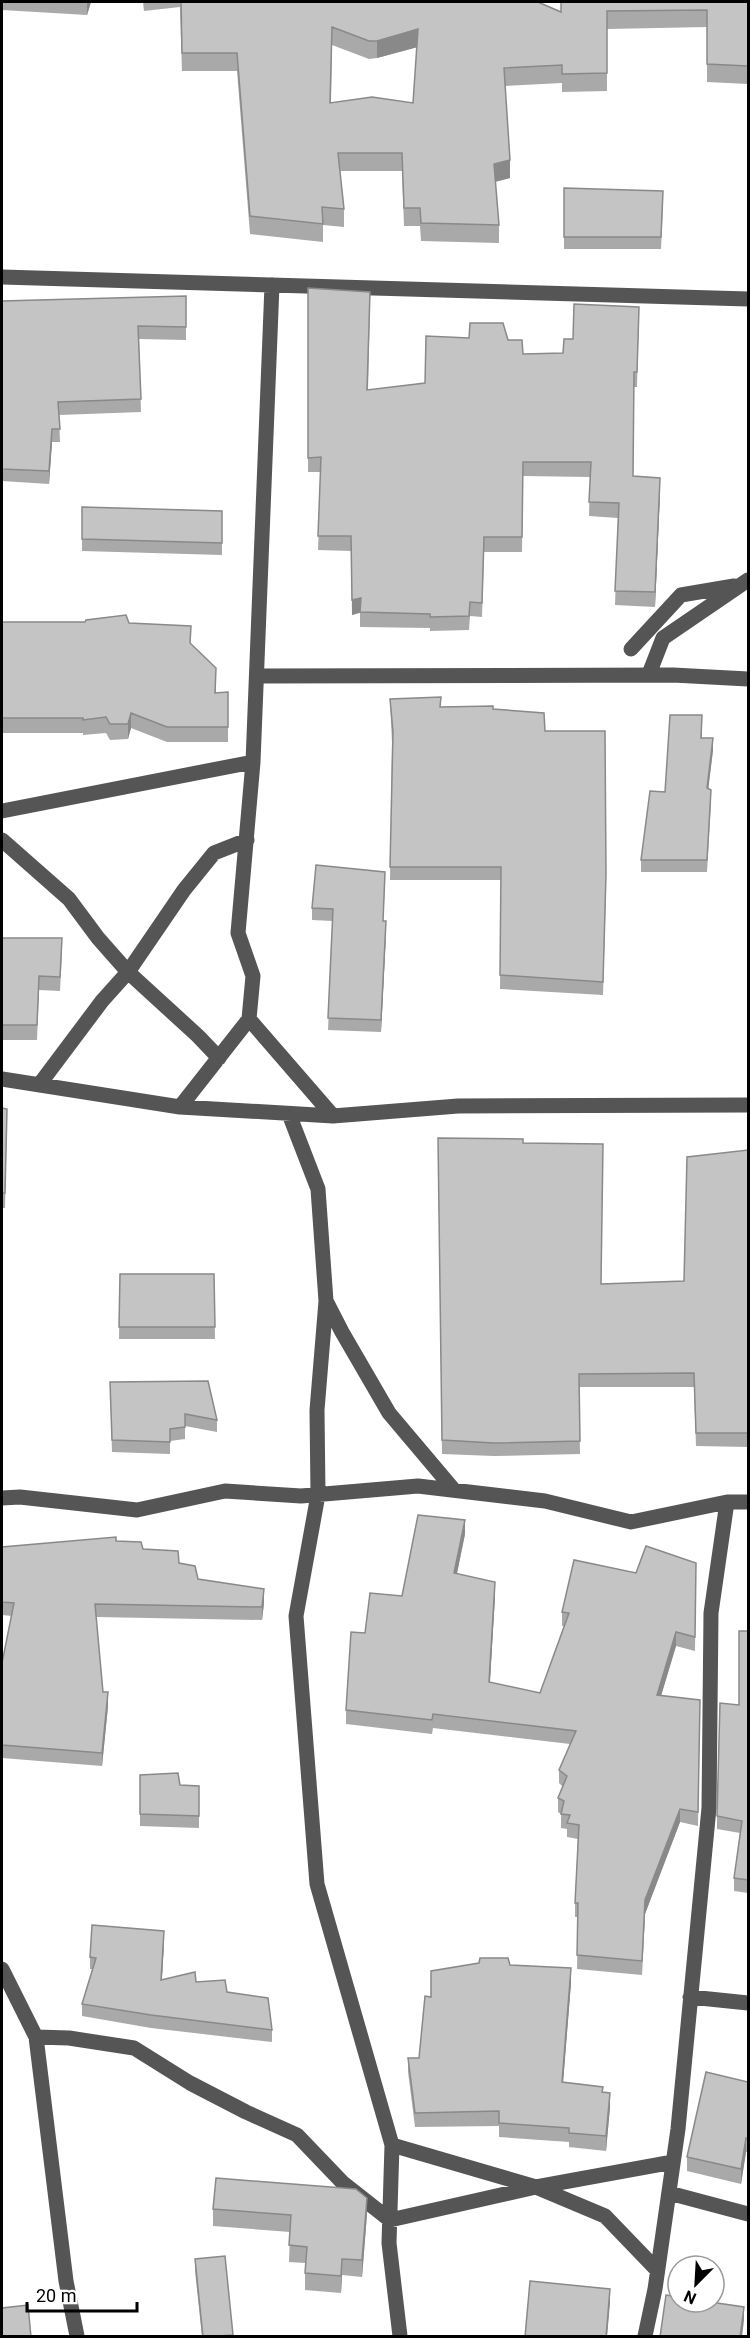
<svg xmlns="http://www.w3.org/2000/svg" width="750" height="2338" viewBox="0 0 750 2338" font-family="Roboto,sans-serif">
  <rect width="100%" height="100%" fill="#fff"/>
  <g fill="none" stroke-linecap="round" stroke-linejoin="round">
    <!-- minor -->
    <path stroke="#555" stroke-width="15" d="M2 277 748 299
      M631 649 681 595 734 586
      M649 674 663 638 748 580
      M257 676 673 675 748 679
      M2 811 253 762
      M2 840 69 899 98 938 128 972 198 1036 219 1058
      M249 1019 333 1116
      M2 1079 180 1107 333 1116 458 1106 748 1105
      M39 1085 102 1001 128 972 184 890 214 853 247 840
      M180 1107 249 1019 253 976 238 933 253 762 272 285
      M289 1114 318 1189 326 1301 317 1410 318 1495 296 1616 317 1884 392 2145 389 2243 400 2336
      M326 1301 342 1332 389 1413 454 1490
      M2 1498 20 1497 137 1510 225 1491 301 1496 418 1486 545 1501 631 1522 727 1502H748
      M2 1969 36 2037 66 2281 77 2336
      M690 1997 748 2003
      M36 2037 69 2038 134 2048 190 2083 246 2112 297 2135 343 2183 390 2220 536 2187 605 2216 657 2270
      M392 2145 536 2187 673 2162
      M669 2193 748 2214
      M645 2336 655 2289 678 2129 709 1808 711 1613 727 1502"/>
  </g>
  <!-- wall -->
  <path fill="#a9a9a9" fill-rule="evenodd" d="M2 2H91L87 15 2 10Z
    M143 2H538L561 12 748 2V84L707 82V27L607 29V91L562 92V83L505 86 510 178 495 182 499 225V243L421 241 420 226H404L402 171H340L344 209V227L323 225V242L250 234 237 71H182L180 7 144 11ZM332 45 369 59 377 58 417 47 413 103H331Z
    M564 188 663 203 661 249H564Z
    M308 288 370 306 368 390 425 383 508 340 523 354 563 353 573 339 639 307 637 387H634L633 476 660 492 655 607 615 605 618 518 589 516 590 477 523 476 522 552H484L482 617 470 616 469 630 430 631V628L360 627V613L352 615 351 551 318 550 321 472H308Z
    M186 296V340L139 339 141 412 59 415 60 442H52L49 484 2 481V301Z
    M82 507 222 511V555L82 551Z
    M2 622 129 623 191 644 216 683V693L228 692V742H167L131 728 128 739 110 740 106 733 83 735V733H2Z
    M390 699 441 707 493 709 545 731 606 887 603 995 500 989 501 880H390L392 743Z
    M702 727V738L713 750 708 789 711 802 707 872H641V860L665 792Z
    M385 884 383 921 386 933 381 1032 328 1030 333 921 312 920V908Z
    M2 938 62 952 60 991 39 990 37 1040H2Z
    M2 1108 7 1109 5 1208H2Z
    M438 1138 523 1143 601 1284 684 1281 748 1150V1447L696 1446 694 1387H579L580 1454 494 1456 442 1454Z
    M120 1274H214L215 1339H119Z
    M110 1382 217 1420V1432L185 1426V1439L170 1441V1454L112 1452Z
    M465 1534 457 1574 495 1596 490 1683 540 1693 564 1626H562V1612L636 1573 696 1563 695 1651 676 1646 661 1696 700 1700 698 1826 680 1822 645 1914 642 1975 577 1969 578 1917H575V1903L578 1839 567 1837V1829L561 1828V1814L558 1812V1798L563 1787 559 1783V1770L570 1744 433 1728 432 1734 346 1724V1710L365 1633Z
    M116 1541 143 1549 179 1563 198 1579 264 1603 262 1620 96 1617 103 1692 108 1706 102 1766 2 1758V1663L12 1616 2 1615V1547Z
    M748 1631V1893L734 1891V1878L740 1833 717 1829V1816L739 1705Z
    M140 1775 180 1785 199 1786V1828L140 1826Z
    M164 1943 162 1979 196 1982 227 1992 272 2030V2042L151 2028 82 2016V2004L93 1969H90V1957Z
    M510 1965 571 1983 563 2082 603 2092 610 2107 606 2151 569 2147V2142L499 2137V2126L415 2127 408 2072V2058H419L431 1997Z
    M748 2082V2152H746L741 2184 687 2171V2157Z
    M213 2209 367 2214 362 2277 342 2275 341 2293 305 2290V2263L289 2262 290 2232 213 2226Z
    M225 2256 233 2337H202L195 2271V2259Z"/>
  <!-- shaded-wall -->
  <path fill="#898989" d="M87 2H91L87 15Z
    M418 29V47L377 58V41Z
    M510 160V178L494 182V164Z
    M52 429V442L49 484V471Z
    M660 478V492L655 607V592Z
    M361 598V612L352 615V600Z
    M131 713V728L128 739V724Z
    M713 738V750L707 800V788Z
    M386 921V933L381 1032V1020Z
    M465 1520V1534L454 1587V1573Z
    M495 1582V1596L489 1696V1682Z
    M264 1589V1603L262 1620V1607Z
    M676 1632V1646L657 1709V1695Z
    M108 1692V1706L102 1766V1753Z
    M680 1809V1822L645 1914 642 1975 645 1900Z
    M164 1931V1943L161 1992V1980Z
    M571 1968V1983L562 2096V2082Z
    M610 2093V2107L606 2151V2136Z
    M746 2138V2152L741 2184V2169Z
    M367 2198V2214L362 2277V2260Z
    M342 2259V2275L341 2293V2276Z
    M610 2289V2303L607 2337H606Z
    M744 2307V2320L742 2337H740Z"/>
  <!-- building -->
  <path fill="#c4c4c4" stroke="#898989" stroke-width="1.5" fill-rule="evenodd" d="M181 2H538L561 12V2H748V66L707 64V10L607 11V73L562 74V65L504 68 510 160 494 164 499 225 421 223 420 208H404L402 153H338L344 209 322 207 323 224 250 216 237 53H182ZM332 27 369 41H377L418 29 413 103 372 97 330 103Z
    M564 188 663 191 661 237H564Z
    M308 288 370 292 367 390 425 383 426 336 469 338 470 323H503L508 340H522L523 354 563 353 564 339H573L574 304 639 307 637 372H634L633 476 660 478 655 592 615 591 619 503 589 502 591 462H523L522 537H484L482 603 470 602 469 616 430 617V614L360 612 361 598 352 600 351 536H318L321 457 308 458Z
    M186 296V327L138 326 141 399 58 402 60 429H52L49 471 2 469V301Z
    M82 507 222 511V543L82 539Z
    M126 615 129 623 191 626 190 643 216 668 215 693 228 692V727H167L131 713 128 724H110L106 717 83 720V718H2V622H85L86 620Z
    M441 697 440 707 493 706V709L544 713 545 731H605L606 874 603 982 500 975 501 867H390L393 732 390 699Z
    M670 715H702L701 738H713L707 788 711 790 707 860H641L650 791 665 792Z
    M316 865 385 872 383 921H386L381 1020 328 1018 333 909 312 908Z
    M2 938H62L60 977 39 976 37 1025H2Z
    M2 1108 7 1109 5 1193H2Z
    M438 1138 523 1139V1143L603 1144 601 1284 684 1281 687 1157 748 1150V1433H696L694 1373 579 1374 580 1441 494 1443 442 1440Z
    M120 1274H214L215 1327H119Z
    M208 1381 217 1420 185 1414V1427L170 1429V1442L112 1440 110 1382Z
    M418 1515 465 1520 454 1573 495 1582 489 1682 540 1693 569 1613 562 1612 574 1560 636 1573 646 1546 696 1563 695 1637 676 1632 657 1695 700 1700 698 1812 680 1809 645 1900 642 1961 577 1955 578 1903H575L579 1825 567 1823 570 1815 561 1814 564 1801 558 1798 567 1776 559 1770 576 1731 433 1714 432 1720 346 1710 351 1632 365 1633 370 1593 402 1596Z
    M116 1537V1541L141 1542 143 1549 178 1551 179 1563 195 1566 198 1579 264 1589 262 1607 95 1604 103 1692H108L102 1753 2 1745V1663L14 1603 2 1602V1547Z
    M739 1631H748V1880L734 1878 742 1821 717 1816 720 1703 739 1705Z
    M178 1773 180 1785 199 1786V1816L140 1814V1775Z
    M92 1925 164 1931 161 1980 195 1972 196 1982 225 1980 227 1992 268 1998 272 2030 151 2015 82 2004 96 1958 90 1957Z
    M480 1958H508L510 1965 571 1968 562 2082 603 2087 602 2092 610 2093 606 2136 569 2133V2128L499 2123V2111L415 2113 408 2058H419L425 1996 431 1997V1971L479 1963Z
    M706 2072 748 2082V2138H746L741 2169 687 2157Z
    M216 2178 356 2189 367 2198 362 2260 342 2259 341 2276 305 2273 307 2247 289 2245 291 2215 213 2209Z
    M225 2256 233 2335 203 2337 195 2259Z
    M530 2281 610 2289 606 2337H525Z
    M666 2295 678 2297V2302H710L744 2307 740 2337H660Z
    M28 2305 31 2337H2V2308Z"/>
  <!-- border -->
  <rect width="750" height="2338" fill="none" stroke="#000000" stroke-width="6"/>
  <!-- north arrow -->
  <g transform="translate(696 2284) rotate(204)"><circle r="28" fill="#ffffff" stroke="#999999" stroke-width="1.5"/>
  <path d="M0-4.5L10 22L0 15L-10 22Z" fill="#000000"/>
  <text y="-9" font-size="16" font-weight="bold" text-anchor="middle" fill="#000000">N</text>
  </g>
  <!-- scale -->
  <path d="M27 2302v9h110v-9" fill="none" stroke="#000000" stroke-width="3"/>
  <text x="36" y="2302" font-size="18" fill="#000000" stroke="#ffffff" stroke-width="4.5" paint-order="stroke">20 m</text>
</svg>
